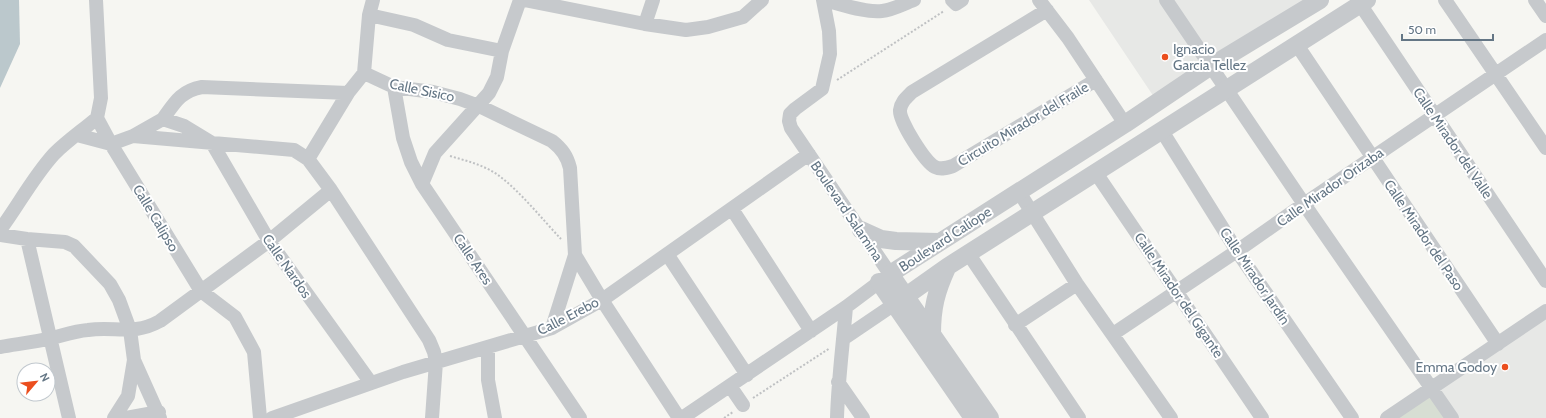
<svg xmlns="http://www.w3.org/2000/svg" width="1546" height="418" viewBox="0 0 1546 418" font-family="Cabin,sans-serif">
  <rect width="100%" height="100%" fill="#f6f6f2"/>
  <!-- built -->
  <path fill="#e7e8e6" d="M1089 0H1321L1158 103Z
    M1546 311V418H1453L1433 389Z"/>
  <!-- green -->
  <path fill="#d7ded3" d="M1433 389 1453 418H1390Z"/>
  <!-- water -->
  <path fill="#bbc8cc" d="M0 0H19L20 44 0 88Z"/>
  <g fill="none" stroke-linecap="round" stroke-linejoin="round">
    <!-- path -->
    <path stroke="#bfc1c3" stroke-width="2" stroke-dasharray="2 2" stroke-linecap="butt" d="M837 80 944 11
      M450 156C467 161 484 165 498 175 520 191 542 219 561 239
      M753 398 830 348
      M724 418 733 412"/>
    <!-- minor -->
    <path stroke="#c6c9cc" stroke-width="14" d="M96 0 101 98 97 118 111 144 201 291 235 317 254 352 260 418
      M524 0 645 24 686 30 708 27 743 17 762 0
      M824 0C841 4 865 13 882 11 893 10 903 4 914 0
      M952 0 956 4 962 0
      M1039 0 1068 38 1125 124
      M1166 0 1304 204 1452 418
      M1445 0 1546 148
      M1535 0 1546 16
      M1360 4 1546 281
      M1047 10 912 92C906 98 901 102 900 110 899 121 925 162 935 167 941 170 947 168 953 166L1096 80
      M369 15 414 25 448 40 502 51
      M645 24 653 0
      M1297 45 1498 344
      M364 73 369 15 373 0
      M394 87 403 138 411 162 422 184 580 418
      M163 119C175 102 181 91 202 87L348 93 364 73 394 87 433 92 460 99 479 106 552 141C562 149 567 156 570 168L575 255 552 328
      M1162 131 1237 251 1352 418
      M77 135 111 144 133 136 294 150 308 159 331 190 429 340 434 352 436 362 432 418
      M133 136 163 119 184 126 212 143 269 241 371 383
      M308 159 348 93
      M1096 173 1262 418
      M422 184 435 153 489 93 497 77 502 51 520 0
      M1019 192 1077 284 1171 418
      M732 209 811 331
      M0 230C18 206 33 177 54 154 67 141 83 130 97 118
      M0 235 27 239 65 242 74 246 110 284 119 300 130 330 134 360 160 418
      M27 239 69 418
      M968 253 1079 418
      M667 254 747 375
      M575 255 602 300 679 418
      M1015 325 1077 284
      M1113 334 1237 251 1304 204 1546 40
      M843 339 902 299
      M0 347C17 344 35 342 52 338 64 335 75 331 88 330 115 326 133 336 160 321L269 241 331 190
      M488 347V380L495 418
      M838 382 863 418
      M730 386 743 405
      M114 418 128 396 134 360
      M126 418 159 412
      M272 418 403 372 552 328 602 300 809 154
      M682 418 846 307 890 274 791 128 789 121 790 114 795 109 822 89 830 54 829 31 823 0
      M837 418C838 381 843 344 846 307
      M1387 418 1546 311"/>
    <!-- tertiary -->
    <path stroke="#c6c9cc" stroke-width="18" d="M861 230 881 239 896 241 939 242
      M879 282 973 418
      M906 296 947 267 1367 0
      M932 334C932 308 936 292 947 268
      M990 418 890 274 1125 124 1211 66 1320 0"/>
  </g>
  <!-- markers -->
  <g fill="#eb4e1e" stroke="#fff" stroke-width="1.5">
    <circle cx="1165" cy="57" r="4"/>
    <circle cx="1505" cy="367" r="4"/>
  </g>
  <g text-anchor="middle" stroke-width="4" stroke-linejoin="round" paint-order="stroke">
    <!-- poi labels -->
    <g font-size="14" fill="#647685" stroke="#fff" text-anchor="start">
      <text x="1173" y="54">Ignacio<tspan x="1173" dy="16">Garcia Tellez</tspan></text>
      <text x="1497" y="372" text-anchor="end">Emma Godoy</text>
    </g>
    <!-- street labels -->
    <g font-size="14" fill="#647685" stroke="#fff">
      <text transform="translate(422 90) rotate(12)" y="5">Calle Sisico</text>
      <text transform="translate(1023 124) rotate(-31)" y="5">Circuito Mirador del Fraile</text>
      <text transform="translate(1453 143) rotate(56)" y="5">Calle Mirador del Valle</text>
      <text transform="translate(1330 187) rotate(-35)" y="5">Calle Mirador Orizaba</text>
      <text transform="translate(847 211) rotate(56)" y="5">Boulevard Salamina</text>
      <text transform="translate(156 218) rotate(59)" y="5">Calle Calipso</text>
      <text transform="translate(1424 235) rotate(56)" y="5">Calle Mirador del Paso</text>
      <text transform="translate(945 239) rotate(-33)" y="5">Boulevard Calíope</text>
      <text transform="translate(473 259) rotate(56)" y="5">Calle Ares</text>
      <text transform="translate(287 266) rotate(55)" y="5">Calle Nardos</text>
      <text transform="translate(1255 276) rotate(56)" y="5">Calle Mirador Jardín</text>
      <text transform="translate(1179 295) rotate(56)" y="5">Calle Mirador del Gigante</text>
      <text transform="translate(568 316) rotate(-27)" y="5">Calle Erebo</text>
    </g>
  </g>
  <!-- north arrow -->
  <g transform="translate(36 382) rotate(62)"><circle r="19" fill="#ffffff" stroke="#c1c8ce"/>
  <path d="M0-3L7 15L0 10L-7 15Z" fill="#eb4e1e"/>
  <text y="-6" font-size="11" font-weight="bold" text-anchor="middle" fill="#647685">N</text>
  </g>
  <!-- scale -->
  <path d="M1402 34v6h91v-6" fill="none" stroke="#647685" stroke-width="2"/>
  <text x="1408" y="34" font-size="12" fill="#647685" stroke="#ffffff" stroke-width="3" paint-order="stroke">50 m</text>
</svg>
